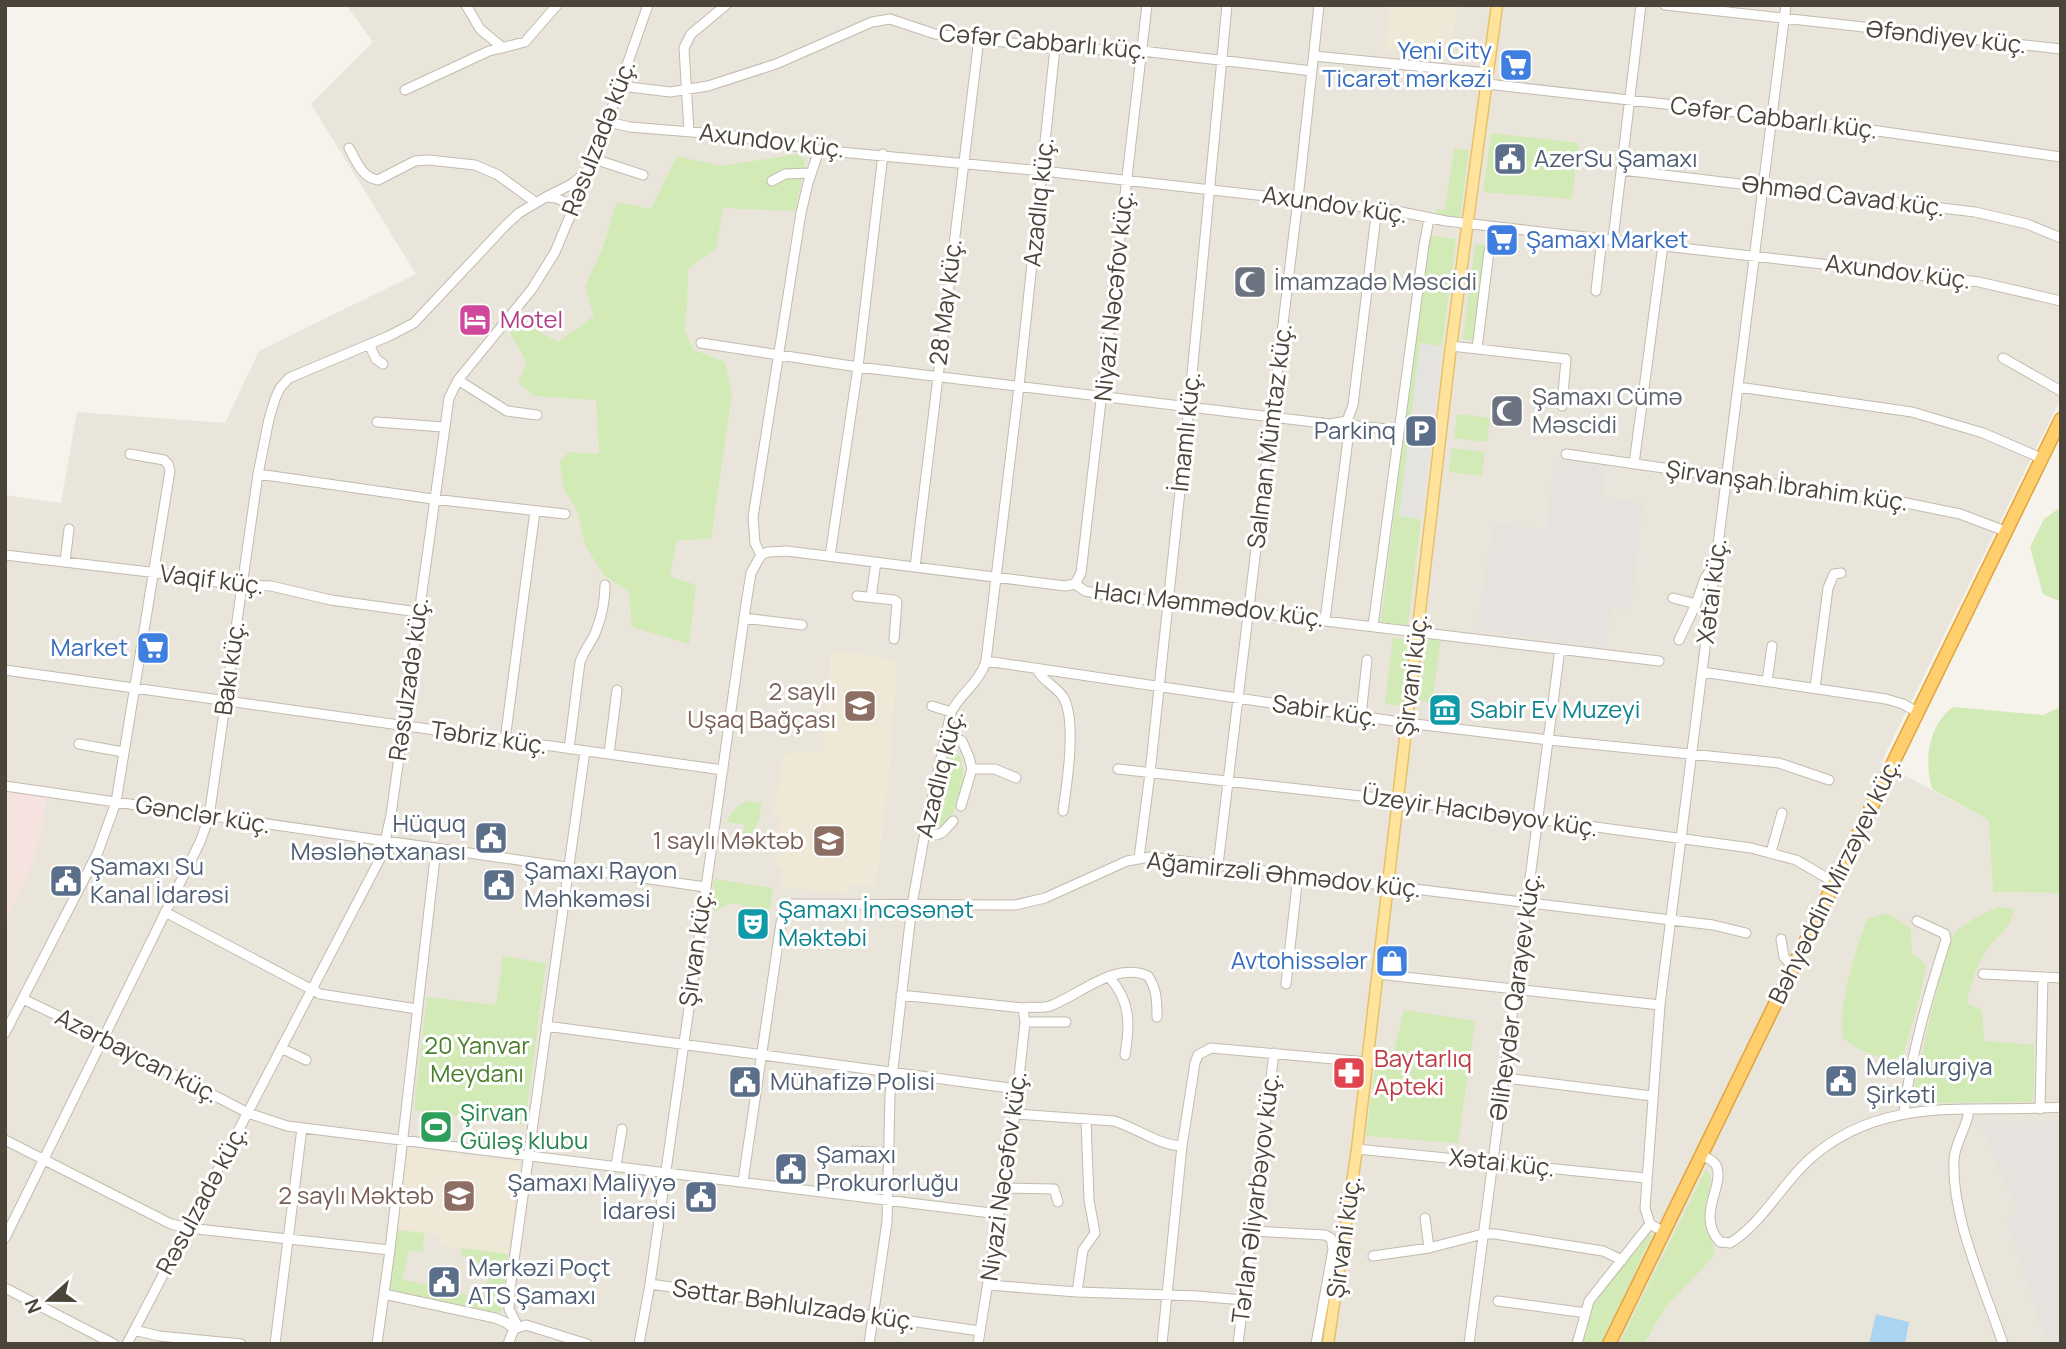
<svg xmlns="http://www.w3.org/2000/svg" width="2066" height="1349" viewBox="0 0 2066 1349" font-family="Manrope,sans-serif">
  <rect width="100%" height="100%" fill="#f6f3ec"/>
  <!-- residential -->
  <path fill="#eae5da" d="M346 5H2061V398L1881 763 1989 820 1994 892 2061 893V1344H5V495L61 503 77 412 225 423 259 351 416 274 311 104 373 42Z"/>
  <!-- industrial -->
  <path fill="#e6e2dd" d="M1555 458 1606 465 1603 496 1643 503 1631 610 1611 607 1606 649 1477 629 1493 524 1546 529Z
    M1980 1122H2061V1344H2047L2006 1219 2018 1212Z"/>
  <!-- education -->
  <path fill="#efe8d6" d="M1390 5H1457L1452 43 1443 42 1441 59 1385 50Z
    M831 650 897 660 890 764 876 887 850 885 848 894 780 887 782 868 774 866 780 817 774 815 781 764 785 755 792 752 823 753Z
    M408 1148 521 1162 508 1254 440 1245 441 1235 398 1230Z"/>
  <!-- medical -->
  <path fill="#f6e3e0" d="M5 791 47 797 37 852 5 926Z"/>
  <!-- green -->
  <path fill="#d2eab5" d="M1491 133 1579 143 1572 199 1483 192Z
    M1454 148 1469 150 1460 218 1436 215 1437 209 1445 210Z
    M802 153 805 164 795 211 723 208 716 248 688 269 687 308 684 329 694 350 725 362 732 393 711 539 677 540 670 576 696 585 689 644 632 627 629 592 604 575 585 545 577 510 563 488 560 461 569 452 599 454 596 400 534 396 518 382 527 363 510 333 520 321 558 342 594 316 585 287 603 247 617 202 651 209 677 156 722 166Z
    M1428 235 1456 239 1442 346 1421 343 1399 516 1421 519 1408 625 1381 622Z
    M1475 244 1486 245 1473 340 1463 339Z
    M1457 414 1490 418 1487 442 1454 438Z
    M1452 448 1485 452 1482 476 1449 472Z
    M2061 507V602L2043 594 2030 547 2044 519Z
    M1393 638 1409 640 1402 706 1385 704Z
    M1427 639 1441 641 1432 703 1418 701Z
    M1953 707 2043 715 2061 707V893L1993 892 1989 820 1932 789C1924 761 1928 725 1953 707Z
    M948 753 961 756C966 782 962 808 941 827L932 822Z
    M751 801 761 803 760 816 751 837 743 836 744 824 727 822C733 811 737 803 751 801Z
    M714 879 773 888 770 910 730 903 714 912 711 900Z
    M1998 907 2014 909C2009 933 1998 933 1986 951 1976 968 1970 984 1967 1004L1982 1010 1984 1041 2034 1045V1092L2032 1102 1914 1103 1912 1096 1944 959 1955 932 1976 917Z
    M1887 913 1911 929 1912 953 1926 965 1920 997 1903 1055 1889 1061 1856 1048 1843 1038C1837 1007 1856 950 1867 919Z
    M503 956 546 963 525 1125 414 1110 427 997 496 1005Z
    M1404 1010 1475 1021 1458 1143 1366 1136 1377 1050 1394 1051Z
    M1706 1169 1711 1177 1705 1214 1714 1249V1256L1665 1308 1644 1344H1619Z
    M398 1230 424 1233 423 1252 409 1250 402 1279 483 1299 488 1277 477 1274 478 1263 461 1255 462 1248 508 1254 501 1313 390 1290Z
    M1647 1232 1652 1236 1601 1344H1581L1593 1306Z"/>
  <!-- parking -->
  <path fill="#e5e3e0" d="M1420 343 1442 346 1421 519 1399 516Z"/>
  <!-- water -->
  <path fill="#a9d4f2" d="M1876 1314 1909 1322 1905 1344H1869Z"/>
  <g fill="none" stroke-linecap="round" stroke-linejoin="round">
    <defs>
      <path id="minor" d="M466 5 480 29 503 48
        M1665 5 2061 49
        M1314 56 1488 73
        M1487 84 1772 116 2061 157
        M621 86 670 92 708 86 776 64 872 22 890 19 935 34 1055 48 1142 51 1312 71
        M405 90 489 51 525 42 557 5
        M608 122 630 127 728 135 819 150 1043 171 1391 210 1446 221 1979 282 2061 301
        M689 131 684 48 691 34 726 5
        M349 148C356 160 362 178 378 180L415 161 429 160 475 165 498 175 535 202
        M594 159 643 175
        M1622 170 1975 212 2027 224 2061 238
        M772 181 785 174 810 173
        M574 206 556 198 546 197 572 184 587 171
        M1613 239 1641 5
        M1596 291 1602 238
        M701 343 858 367 1330 424 1347 421
        M369 344 376 359 383 364
        M1451 346 1566 359 1562 406
        M1477 349 1489 251
        M2003 358 2061 391
        M458 380 507 411 537 415
        M1738 387 1912 412 1983 433 2041 458
        M1347 421 1357 426 1399 430
        M377 422 443 427
        M1566 454 1901 502 1960 514 2005 531
        M1634 464 1663 245
        M258 474 433 499 565 514
        M5 555 175 575 229 584 271 586 331 600 418 612
        M761 555 768 552 787 551 1065 586 1075 584 1085 591 1106 595 1659 661
        M761 555 755 543 753 517 801 213 808 183 819 150
        M830 556 858 367 883 154
        M65 562 69 529
        M915 567 979 38
        M1075 584 1081 573 1147 5
        M857 596 894 600 897 602 894 639
        M871 597 876 562
        M1673 598 1696 604
        M744 618 802 625
        M1325 620 1348 439 1347 421 1353 405 1377 208
        M1373 626 1424 245 1429 219
        M1679 640 1696 604 1705 578 1710 571H1715
        M986 661 1407 723 1549 740 1779 763 1829 780
        M1037 669C1042 681 1056 686 1063 697 1077 719 1067 784 1063 811
        M5 670 723 770
        M1702 672 1886 699 1903 704 1917 712
        M1767 681 1772 646
        M1815 688 1828 588 1834 574 1841 573
        M932 706 951 712
        M1361 716 1367 660
        M945 734 962 741 969 757 972 769H995L1016 778
        M505 740 535 511
        M79 744 123 752
        M569 749 580 662C584 650 592 642 596 631 602 616 605 601 605 585
        M609 754 617 690
        M1118 769 1397 800 1751 848 1796 860 1834 882
        M5 786 705 887
        M961 806 972 769
        M925 832 936 835 943 832 953 821
        M1771 852 1782 813
        M1139 858 1150 773 1189 406 1227 5
        M1218 865 1298 199 1319 5
        M165 912 320 994 417 1009
        M1781 939 1784 957 1793 967
        M1377 974 1660 1005
        M1983 974 2061 978
        M1109 977C1131 1001 1130 1025 1125 1055
        M1286 984 1298 875
        M901 995 1023 1008C1032 1006 1042 1009 1050 1006 1080 995 1114 961 1148 976 1157 989 1157 1002 1157 1017
        M23 999 102 1037 248 1113 287 1126 999 1214
        M1025 1022H1066
        M546 1026 1017 1089
        M5 1033 98 852 116 802 170 471 168 464 164 460 130 454
        M281 1048 306 1060
        M1505 1078 1652 1096
        M1969 1109C1968 1127 1955 1141 1954 1160 1951 1217 1985 1289 2003 1344
        M2040 1109 2043 977
        M1904 1112C1911 1054 1928 996 1946 940L1945 934 1917 921
        M1015 1114 1114 1121C1137 1128 1158 1145 1182 1146
        M5 1140 171 1224 188 1228 390 1250
        M1357 1149 1646 1178
        M854 1151 889 1153
        M1702 1155C1706 1158 1713 1160 1716 1165 1726 1185 1695 1215 1720 1242L1730 1243C1762 1224 1783 1182 1811 1158 1885 1093 1972 1114 2061 1107
        M616 1166 622 1129
        M743 1181 781 923 787 907 793 904 1015 905 1045 898 1127 861 1150 857 1713 925 1746 933
        M1003 1188 1054 1189 1058 1202
        M1425 1218 1429 1248
        M1252 1231 1325 1235 1331 1238 1333 1249 1316 1344
        M1664 1232 1650 1224 1645 1208 1660 1005 1786 5
        M5 1238 200 842 209 817 258 474 269 419 275 399 280 388 289 378 389 336 414 323 505 226 519 213 546 197
        M1373 1256 1429 1248 1483 1234H1495L1603 1251 1622 1260
        M650 1284 980 1331
        M988 1285 1077 1292 1197 1296 1243 1300
        M5 1288 114 1344
        M1077 1292 1083 1250 1095 1233 1089 1200 1086 1119
        M384 1294 495 1318 505 1322 514 1329
        M1498 1301 1586 1313
        M518 1327 509 1309 510 1289 585 751
        M134 1330 159 1336 241 1344
        M127 1344 382 855 391 815 449 398 458 380 532 289 555 252 594 159 648 5
        M275 1344 302 1128
        M377 1344 390 1250 436 849
        M508 1344 514 1329 526 1325 587 1344
        M639 1344 650 1284 746 604 751 573 761 555
        M869 1344 887 1222 890 1095 912 905 925 832 951 712C961 693 980 682 986 661L1019 386 1055 48
        M978 1344 1015 1114 1025 1022 1023 1008
        M1162 1344 1182 1146 1195 1063 1198 1055 1211 1048 1367 1062
        M1238 1344 1274 1053
        M1469 1344 1560 649
        M1577 1344 1589 1301 1650 1224"/>
      <path id="major" d="M1328 1344 1357 1149 1450 354 1497 5"/>
      <path id="highway" d="M1609 1344 2061 419"/>
    </defs>
    <!-- minor casing -->
    <use href="#minor" stroke="#c2bbae" stroke-width="11"/>
    <!-- major casing -->
    <use href="#major" stroke="#e6c16a" stroke-width="13"/>
    <!-- highway casing -->
    <use href="#highway" stroke="#e0a43c" stroke-width="15"/>
    <!-- minor -->
    <use href="#minor" stroke="#fff" stroke-width="9"/>
    <!-- major -->
    <use href="#major" stroke="#ffe39c" stroke-width="10"/>
    <!-- highway -->
    <use href="#highway" stroke="#ffcf6e" stroke-width="12"/>
  </g>
  <!-- icons -->
  <defs>
    <symbol id="supermarket-square" viewBox="-11 -11 22 22"><rect x="-9" y="-9" width="18" height="18" rx="4" fill="#3f7fe0" stroke="#fff"/><path d="M-6-5.5h2.5l.6 2H6L4.5 2H-2.5L-4.4-4H-6ZM-1.5 3.2a1.3 1.3 0 1 0 .1 0ZM3 3.2a1.3 1.3 0 1 0 .1 0Z" fill="#fff"/></symbol>
    <symbol id="civic-square" viewBox="-11 -11 22 22"><rect x="-9" y="-9" width="18" height="18" rx="4" fill="#5c6f8a" stroke="#fff"/><path d="M-.6-6.5H3V-4.5H.6V-3L4-1V1h2V6H-6V1h2V-1L-.6-3ZM-1.2 2.5V6h2.4V2.5Z" fill="#fff"/></symbol>
    <symbol id="mosque-square" viewBox="-11 -11 22 22"><rect x="-9" y="-9" width="18" height="18" rx="4" fill="#6b7280" stroke="#fff"/><path d="M3.5-4.9A6 6 0 1 0 3.5 4.9A5 5 0 1 1 3.5-4.9Z" fill="#fff"/></symbol>
    <symbol id="hotel-square" viewBox="-11 -11 22 22"><rect x="-9" y="-9" width="18" height="18" rx="4" fill="#d1479c" stroke="#fff"/><path d="M-6-4.5h1.5V1H6V5H4.5V3h-9V5H-6ZM-4 0a1.8 1.8 0 1 1 3.6 0ZM.5 0V-2.5h3Q6-2.5 6 0Z" fill="#fff"/></symbol>
    <symbol id="parking-square" viewBox="-11 -11 22 22"><rect x="-9" y="-9" width="18" height="18" rx="4" fill="#5c6f8a" stroke="#fff"/><path d="M-3.5-5.5H1a3.5 3.5 0 0 1 0 7H-1V5.5H-3.5ZM-1-3.4V-.6H.8a1.4 1.4 0 0 0 0-2.8Z" fill="#fff"/></symbol>
    <symbol id="school-square" viewBox="-11 -11 22 22"><rect x="-9" y="-9" width="18" height="18" rx="4" fill="#8d6e63" stroke="#fff"/><path d="M0-5L7-2L0 1L-7-2ZM-4 1L0 2.5L4 1V4Q0 6-4 4Z" fill="#fff"/></symbol>
    <symbol id="museum-square" viewBox="-11 -11 22 22"><rect x="-9" y="-9" width="18" height="18" rx="4" fill="#0f9aa8" stroke="#fff"/><path d="M0-6L6-3V-2H-6V-3ZM-5-1h2V3h-2ZM-1-1h2V3h-2ZM3-1h2V3H3ZM-6 4H6V6H-6Z" fill="#fff"/></symbol>
    <symbol id="theatre-square" viewBox="-11 -11 22 22"><rect x="-9" y="-9" width="18" height="18" rx="4" fill="#0f9aa8" stroke="#fff"/><path d="M-5-5.5Q0-4 5-5.5V0Q5 5 0 6Q-5 5-5 0ZM-3.3-2.5H-1v1.5H-3.3ZM1-2.5H3.3v1.5H1ZM-2.8 1Q0 5.5 2.8 1Z" fill="#fff"/></symbol>
    <symbol id="shop-square" viewBox="-11 -11 22 22"><rect x="-9" y="-9" width="18" height="18" rx="4" fill="#3f7fe0" stroke="#fff"/><path d="M-5-2.5h2.3a2.7 3.5 0 0 1 5.4 0H5L5.5 6h-11ZM-1.5-2.5h3a1.5 2.3 0 0 0-3 0Z" fill="#fff"/></symbol>
    <symbol id="pharmacy-square" viewBox="-11 -11 22 22"><rect x="-9" y="-9" width="18" height="18" rx="4" fill="#e0444e" stroke="#fff"/><path d="M-2-6h4v4h4v4h-4v4h-4v-4h-4v-4h4Z" fill="#fff"/></symbol>
    <symbol id="stadium-square" viewBox="-11 -11 22 22"><rect x="-9" y="-9" width="18" height="18" rx="4" fill="#2e9e5b" stroke="#fff"/><path d="M0-5a6.5 5 0 1 0 0 10a6.5 5 0 1 0 0-10ZM-3.5-1.8h7v3.6h-7Z" fill="#fff"/></symbol>
  </defs>
  <g fill-rule="evenodd">
    <use href="#supermarket-square" x="1497" y="46" width="38" height="38"/>
    <use href="#civic-square" x="1491" y="140" width="38" height="38"/>
    <use href="#supermarket-square" x="1483" y="221" width="38" height="38"/>
    <use href="#mosque-square" x="1231" y="263" width="38" height="38"/>
    <use href="#hotel-square" x="456" y="301" width="38" height="38"/>
    <use href="#mosque-square" x="1488" y="392" width="38" height="38"/>
    <use href="#parking-square" x="1402" y="412" width="38" height="38"/>
    <use href="#supermarket-square" x="134" y="629" width="38" height="38"/>
    <use href="#school-square" x="841" y="687" width="38" height="38"/>
    <use href="#museum-square" x="1426" y="691" width="38" height="38"/>
    <use href="#civic-square" x="472" y="819" width="38" height="38"/>
    <use href="#school-square" x="810" y="822" width="38" height="38"/>
    <use href="#civic-square" x="47" y="862" width="38" height="38"/>
    <use href="#civic-square" x="480" y="866" width="38" height="38"/>
    <use href="#theatre-square" x="734" y="905" width="38" height="38"/>
    <use href="#shop-square" x="1373" y="942" width="38" height="38"/>
    <use href="#pharmacy-square" x="1330" y="1054" width="38" height="38"/>
    <use href="#civic-square" x="1822" y="1062" width="38" height="38"/>
    <use href="#civic-square" x="726" y="1063" width="38" height="38"/>
    <use href="#stadium-square" x="417" y="1108" width="38" height="38"/>
    <use href="#civic-square" x="772" y="1150" width="38" height="38"/>
    <use href="#school-square" x="440" y="1177" width="38" height="38"/>
    <use href="#civic-square" x="682" y="1178" width="38" height="38"/>
    <use href="#civic-square" x="425" y="1263" width="38" height="38"/>
  </g>
  <g text-anchor="middle" stroke-width="6" stroke-linejoin="round" paint-order="stroke">
    <!-- street labels -->
    <g font-size="24" fill="#4b4439" stroke="#fff">
      <text transform="translate(1946 37) rotate(6)" y="8">Əfəndiyev küç.</text>
      <text transform="translate(1043 42) rotate(5)" y="8">Cəfər Cabbarlı küç.</text>
      <text transform="translate(1774 118) rotate(7)" y="8">Cəfər Cabbarlı küç.</text>
      <text transform="translate(599 138) rotate(-69)" y="8">Rəsulzadə küç.</text>
      <text transform="translate(772 141) rotate(7)" y="8">Axundov küç.</text>
      <text transform="translate(1843 196) rotate(7)" y="8">Əhməd Cavad küç.</text>
      <text transform="translate(1039 202) rotate(-84)" y="8">Azadlıq küç.</text>
      <text transform="translate(1335 205) rotate(8)" y="8">Axundov küç.</text>
      <text transform="translate(1898 272) rotate(7)" y="8">Axundov küç.</text>
      <text transform="translate(1114 296) rotate(-84)" y="8">Niyazi Nəcəfov küç.</text>
      <text transform="translate(946 302) rotate(-83)" y="8">28 May küç.</text>
      <text transform="translate(1186 432) rotate(-84)" y="8">İmamlı küç.</text>
      <text transform="translate(1270 436) rotate(-83)" y="8">Salman Mümtaz küç.</text>
      <text transform="translate(1787 486) rotate(8)" y="8">Şirvanşah İbrahim küç.</text>
      <text transform="translate(212 580) rotate(7)" y="8">Vaqif küç.</text>
      <text transform="translate(1712 591) rotate(-83)" y="8">Xətai küç.</text>
      <text transform="translate(1209 605) rotate(7)" y="8">Hacı Məmmədov küç.</text>
      <text transform="translate(230 668) rotate(-82)" y="8">Bakı küç.</text>
      <text transform="translate(1412 675) rotate(-83)" y="8">Şirvani küç.</text>
      <text transform="translate(409 679) rotate(-82)" y="8">Rəsulzadə küç.</text>
      <text transform="translate(1325 711) rotate(8)" y="8">Sabir küç.</text>
      <text transform="translate(489 738) rotate(8)" y="8">Təbriz küç.</text>
      <text transform="translate(940 774) rotate(-76)" y="8">Azadlıq küç.</text>
      <text transform="translate(1480 812) rotate(8)" y="8">Üzeyir Hacıbəyov küç.</text>
      <text transform="translate(203 815) rotate(9)" y="8">Gənclər küç.</text>
      <text transform="translate(1284 875) rotate(6)" y="8">Ağamirzəli Əhmədov küç.</text>
      <text transform="translate(1835 881) rotate(-64)" y="8">Bəhyəddin Mirzəyev küç.</text>
      <text transform="translate(696 948) rotate(-82)" y="8">Şirvan küç.</text>
      <text transform="translate(1515 997) rotate(-82)" y="8">Əliheydər Qarayev küç.</text>
      <text transform="translate(137 1056) rotate(27)" y="8">Azərbaycan küç.</text>
      <text transform="translate(1502 1163) rotate(6)" y="8">Xətai küç.</text>
      <text transform="translate(1004 1176) rotate(-82)" y="8">Niyazi Nəcəfov küç.</text>
      <text transform="translate(1256 1198) rotate(-83)" y="8">Tərlan Əliyarbəyov küç.</text>
      <text transform="translate(202 1200) rotate(-62)" y="8">Rəsulzadə küç.</text>
      <text transform="translate(1344 1237) rotate(-82)" y="8">Şirvani küç.</text>
      <text transform="translate(794 1305) rotate(8)" y="8">Səttar Bəhlulzadə küç.</text>
    </g>
    <!-- shop labels -->
    <g font-size="24" fill="#366cbe" stroke="#fff" text-anchor="end">
      <text x="1492" y="59">Yeni City<tspan x="1492" dy="28">Ticarət mərkəzi</tspan></text>
      <text x="1526" y="248" text-anchor="start">Şamaxı Market</text>
      <text x="128" y="656">Market</text>
      <text x="1368" y="969">Avtohissələr</text>
    </g>
    <!-- service labels -->
    <g font-size="24" fill="#4e5e75" stroke="#fff" text-anchor="start">
      <text x="1534" y="167">AzerSu Şamaxı</text>
      <text x="1396" y="439" text-anchor="end">Parkinq</text>
      <text x="466" y="832" text-anchor="end">Hüquq<tspan x="466" dy="28">Məsləhətxanası</tspan></text>
      <text x="90" y="875">Şamaxı Su<tspan x="90" dy="28">Kanal İdarəsi</tspan></text>
      <text x="524" y="879">Şamaxı Rayon<tspan x="524" dy="28">Məhkəməsi</tspan></text>
      <text x="1866" y="1075">Melalurgiya<tspan x="1866" dy="28">Şirkəti</tspan></text>
      <text x="770" y="1090">Mühafizə Polisi</text>
      <text x="816" y="1163">Şamaxı<tspan x="816" dy="28">Prokurorluğu</tspan></text>
      <text x="676" y="1191" text-anchor="end">Şamaxı Maliyyə<tspan x="676" dy="28">İdarəsi</tspan></text>
      <text x="468" y="1276">Mərkəzi Poçt<tspan x="468" dy="28">ATS Şamaxı</tspan></text>
    </g>
    <!-- worship labels -->
    <g font-size="24" fill="#5b616d" stroke="#fff" text-anchor="start">
      <text x="1274" y="290">İmamzadə Məscidi</text>
      <text x="1532" y="405">Şamaxı Cümə<tspan x="1532" dy="28">Məscidi</tspan></text>
    </g>
    <!-- hotel labels -->
    <g font-size="24" fill="#b23c85" stroke="#fff" text-anchor="start">
      <text x="500" y="328">Motel</text>
    </g>
    <!-- education labels -->
    <g font-size="24" fill="#785e54" stroke="#fff" text-anchor="end">
      <text x="836" y="700">2 saylı<tspan x="836" dy="28">Uşaq Bağçası</tspan></text>
      <text x="804" y="849">1 saylı Məktəb</text>
      <text x="434" y="1204">2 saylı Məktəb</text>
    </g>
    <!-- culture labels -->
    <g font-size="24" fill="#0d838f" stroke="#fff" text-anchor="start">
      <text x="1470" y="718">Sabir Ev Muzeyi</text>
      <text x="778" y="918">Şamaxı İncəsənət<tspan x="778" dy="28">Məktəbi</tspan></text>
    </g>
    <!-- park labels -->
    <g font-size="24" fill="#4a7f2a" stroke="#fff">
      <text x="477" y="1054">20 Yanvar<tspan x="477" dy="28">Meydanı</tspan></text>
    </g>
    <!-- health labels -->
    <g font-size="24" fill="#be3a42" stroke="#fff" text-anchor="start">
      <text x="1374" y="1067">Baytarlıq<tspan x="1374" dy="28">Apteki</tspan></text>
    </g>
    <!-- leisure labels -->
    <g font-size="24" fill="#27864d" stroke="#fff" text-anchor="start">
      <text x="460" y="1121">Şirvan<tspan x="460" dy="28">Güləş klubu</tspan></text>
    </g>
  </g>
  <!-- border -->
  <rect width="2066" height="1349" fill="none" stroke="#4b4439" stroke-width="14"/>
  <!-- north arrow -->
  <g transform="translate(49 1300) rotate(249)" stroke="#ffffff" stroke-width="5" paint-order="stroke">
  <path d="M0-5L12 26L0 18L-12 26Z" fill="#4b4439"/>
  <text y="-10" font-size="19" font-weight="bold" text-anchor="middle" fill="#4b4439">N</text>
  </g>
</svg>
